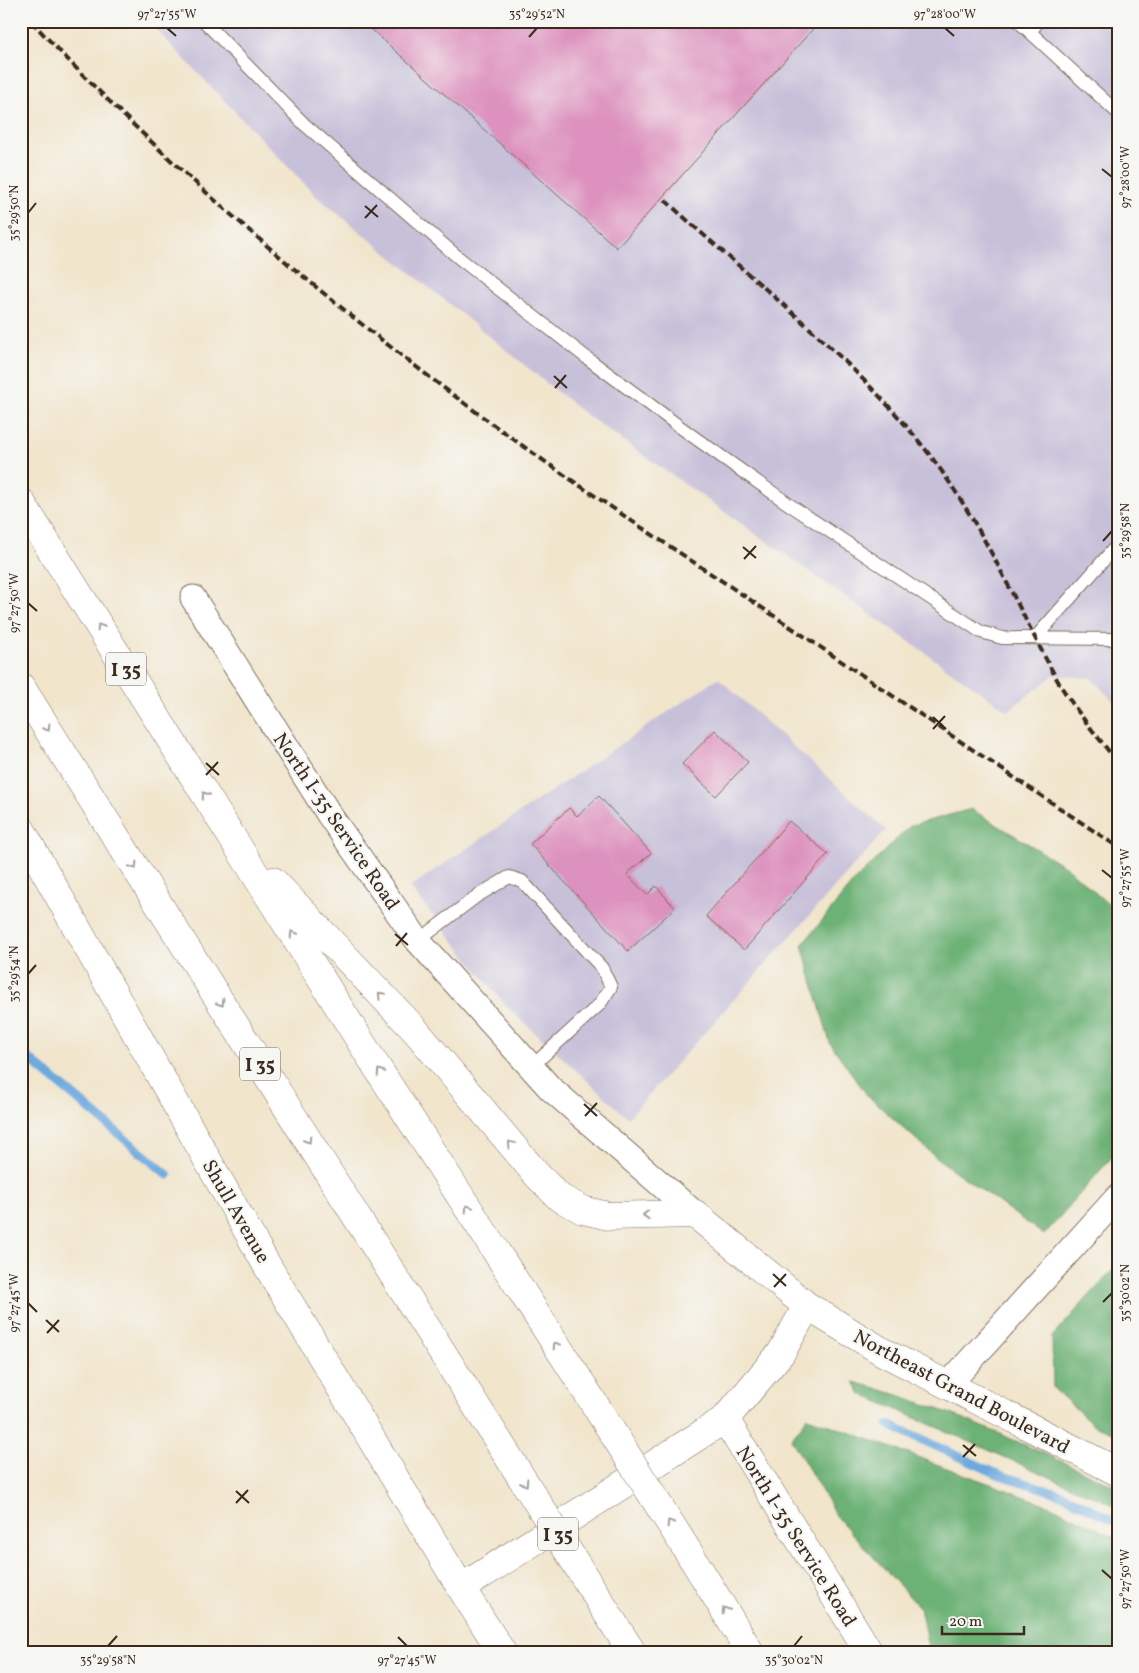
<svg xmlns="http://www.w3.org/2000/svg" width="1139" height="1673" viewBox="0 0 1139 1673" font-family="Vollkorn,serif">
  <rect width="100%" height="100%" fill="#f6f6f2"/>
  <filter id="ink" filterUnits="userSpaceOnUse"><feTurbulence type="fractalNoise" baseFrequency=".02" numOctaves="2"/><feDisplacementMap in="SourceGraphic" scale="10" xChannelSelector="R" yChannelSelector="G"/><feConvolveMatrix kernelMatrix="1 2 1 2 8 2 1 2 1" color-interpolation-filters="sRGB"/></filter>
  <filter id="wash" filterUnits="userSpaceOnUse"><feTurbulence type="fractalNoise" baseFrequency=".0096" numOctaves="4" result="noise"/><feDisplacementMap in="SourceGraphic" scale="20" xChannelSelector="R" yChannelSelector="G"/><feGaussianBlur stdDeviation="1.12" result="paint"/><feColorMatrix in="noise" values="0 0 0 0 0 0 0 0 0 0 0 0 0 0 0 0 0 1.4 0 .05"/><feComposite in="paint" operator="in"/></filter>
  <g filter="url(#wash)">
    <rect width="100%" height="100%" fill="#f1e5cc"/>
    <!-- industrial -->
    <path fill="#c7c0d9" d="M148 21H1118V706L1091 678 1054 675 1008 711 585 414 316 196Z
      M718 678 886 830 628 1118 507 1007 410 887Z"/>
    <!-- forest -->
    <path fill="#6cb175" stroke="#546e4a" d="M971 809 1068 868 1118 913V1150L1044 1235 938 1159 867 1095 830 1043 802 945 858 877 910 826Z
      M1118 1264V1435L1096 1427 1053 1388 1052 1337Z
      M854 1382C946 1406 1031 1448 1118 1487V1507L861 1394Z
      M808 1417 1053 1507 1118 1539V1652H929L920 1608 837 1517 791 1439Z"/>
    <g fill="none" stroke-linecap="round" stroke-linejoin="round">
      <!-- stream -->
      <path stroke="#6ca9de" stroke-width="9" d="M21 1052 168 1175
        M889 1425 1000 1475 1064 1495 1118 1523"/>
    </g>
    <g id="blocks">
      <!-- building -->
      <path fill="#dd91be" d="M362 21H820L617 248Z
        M715 730 748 762 716 796 682 764Z
        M599 796 651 853 627 874 647 895 656 886 675 908 628 951 530 844 569 808 577 816Z
        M789 821 828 854 744 950 706 916Z"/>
    </g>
  </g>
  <g filter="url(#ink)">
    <use href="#blocks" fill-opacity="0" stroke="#7b6b5b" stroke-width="1"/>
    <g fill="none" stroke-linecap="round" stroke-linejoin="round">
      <defs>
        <path id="lane" d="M204 21 304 124 459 258 587 358 691 435 790 505 981 632 1002 638 1118 639
          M1018 21 1030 32
          M1039 21 1030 32 1118 113
          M1036 637 1118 544
          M418 941 477 896 509 877 522 881 602 968 611 987 600 1004 530 1068"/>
        <path id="street" d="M193 598 330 816 418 941 550 1088 695 1214
          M948 1385 1118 1197"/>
        <path id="secondary" d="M21 829 265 1262 461 1588 502 1652
          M695 1214 807 1306 883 1352 1118 1472
          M725 1419 869 1652
          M461 1588 725 1419 781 1353 807 1306"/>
        <path id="highway" d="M21 502 371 1058 583 1386
          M21 687 499 1442
          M273 881 415 1030 537 1175 560 1198 583 1210 608 1216 695 1214
          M696 1564 750 1652
          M616 1627 632 1652"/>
      </defs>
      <!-- lane casing -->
      <use href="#lane" stroke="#7b6b5b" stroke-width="14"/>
      <!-- street casing -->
      <use href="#street" stroke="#7b6b5b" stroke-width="27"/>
      <!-- secondary casing -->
      <use href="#secondary" stroke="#7b6b5b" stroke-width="29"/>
      <!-- highway casing -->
      <use href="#highway" stroke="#7b6b5b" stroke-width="29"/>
      <!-- lane -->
      <use href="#lane" stroke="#fff" stroke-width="12"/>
      <!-- street -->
      <use href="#street" stroke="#fff" stroke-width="25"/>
      <!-- secondary -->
      <use href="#secondary" stroke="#fff" stroke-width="28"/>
      <!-- highway -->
      <use href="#highway" stroke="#fff" stroke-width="28"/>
      <!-- rail -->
      <path stroke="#3b2a1e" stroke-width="4" stroke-dasharray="8 4" stroke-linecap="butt" d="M31 21C162 161 310 288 464 403 559 474 659 539 758 605 878 686 998 767 1118 847
        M665 200C757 285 865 366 938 466 985 531 1016 604 1054 674 1071 706 1096 734 1118 763"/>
      <defs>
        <path id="highway-bridge" d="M583 1386 696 1564
          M499 1442 616 1627"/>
      </defs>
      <!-- highway-bridge casing -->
      <use href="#highway-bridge" stroke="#7b6b5b" stroke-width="29" stroke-linecap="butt"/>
      <!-- highway-bridge -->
      <use href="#highway-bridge" stroke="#fff" stroke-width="28"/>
    </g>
    <!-- one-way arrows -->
    <defs><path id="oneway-chevron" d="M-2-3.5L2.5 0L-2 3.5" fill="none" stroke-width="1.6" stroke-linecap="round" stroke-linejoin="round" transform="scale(1.25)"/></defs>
    <g stroke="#a79f9a">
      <use href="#oneway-chevron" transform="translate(100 627) rotate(-122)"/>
      <use href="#oneway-chevron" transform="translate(47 728) rotate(58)"/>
      <use href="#oneway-chevron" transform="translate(205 795) rotate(-122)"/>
      <use href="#oneway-chevron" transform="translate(134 866) rotate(58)"/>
      <use href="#oneway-chevron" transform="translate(293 934) rotate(-122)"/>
      <use href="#oneway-chevron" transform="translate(381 995) rotate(-133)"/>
      <use href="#oneway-chevron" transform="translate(221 1003) rotate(58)"/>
      <use href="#oneway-chevron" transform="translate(380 1072) rotate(-123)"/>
      <use href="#oneway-chevron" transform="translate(308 1140) rotate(58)"/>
      <use href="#oneway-chevron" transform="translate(511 1144) rotate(-130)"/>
      <use href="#oneway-chevron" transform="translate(468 1208) rotate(-123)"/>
      <use href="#oneway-chevron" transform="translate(646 1215) rotate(178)"/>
      <use href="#oneway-chevron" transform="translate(556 1345) rotate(-123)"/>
      <use href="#oneway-chevron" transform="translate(525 1483) rotate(58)"/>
      <use href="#oneway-chevron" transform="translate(670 1523) rotate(-122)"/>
      <use href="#oneway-chevron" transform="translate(725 1610) rotate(-122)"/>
    </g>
  </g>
  <!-- ticks -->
  <path fill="none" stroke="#3b2a1e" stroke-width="2" d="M167 28 176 36M945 28 954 36M529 37 537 28M1102 169 1112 177M365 206 378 217M28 213 36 203M365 218 377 205M554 376 567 388M555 388 566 375M1103 541 1112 531M743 547 756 558M744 559 756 546M28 603 37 611M933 717 946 729M933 729 945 716M206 763 219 775M206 775 218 762M1102 870 1112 878M395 934 408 945M396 946 407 933M28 974 36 965M584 1104 597 1116M585 1116 597 1103M773 1274 786 1286M774 1287 786 1274M1103 1302 1112 1293M28 1303 37 1312M46 1320 59 1332M47 1333 59 1320M963 1445 976 1456M963 1457 975 1444M236 1491 249 1503M236 1503 248 1490M1102 1570 1112 1579M398 1637 407 1646M108 1646 117 1636M794 1646 802 1636"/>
  <g text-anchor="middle" stroke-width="4.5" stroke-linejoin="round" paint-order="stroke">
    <!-- shield labels -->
    <g fill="#f6f6f2" stroke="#73675e" stroke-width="1">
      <rect x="106" y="652.5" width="40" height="33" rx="4"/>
      <rect x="240" y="1047.5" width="40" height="33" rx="4"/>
      <rect x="538" y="1517.5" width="40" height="33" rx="4"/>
    </g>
    <g font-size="19" font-weight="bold" fill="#3b2a1e">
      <text x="126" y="676">I 35</text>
      <text x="260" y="1071">I 35</text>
      <text x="558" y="1541">I 35</text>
    </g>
    <!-- street labels -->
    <g font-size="20" fill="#3b2a1e" stroke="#f6f6f2">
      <text transform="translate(337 821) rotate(56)" y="7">North I-35 Service Road</text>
      <text transform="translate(237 1211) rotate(60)" y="7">Shull Avenue</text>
      <text transform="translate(962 1391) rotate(28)" y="7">Northeast Grand Boulevard</text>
      <text transform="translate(797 1536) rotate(58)" y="7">North I-35 Service Road</text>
    </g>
  </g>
  <!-- margin -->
  <rect width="1139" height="1673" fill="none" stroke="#f6f6f2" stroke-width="55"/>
  <!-- scale -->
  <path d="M942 1626v8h82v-8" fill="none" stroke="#3b2a1e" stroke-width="2.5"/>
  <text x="949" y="1626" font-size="15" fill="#3b2a1e" stroke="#f6f6f2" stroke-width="4" paint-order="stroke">20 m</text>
  <rect x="28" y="28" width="1084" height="1618" fill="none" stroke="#3b2a1e" stroke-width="2"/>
  <g font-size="12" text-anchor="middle" fill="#3b2a1e">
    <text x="167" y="18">97°27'55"W</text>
    <text x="537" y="18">35°29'52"N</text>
    <text x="945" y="18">97°28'00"W</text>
    <text transform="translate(1125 177) rotate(-90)" y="4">97°28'00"W</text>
    <text transform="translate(14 213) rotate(-90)" y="4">35°29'50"N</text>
    <text transform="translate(1125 531) rotate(-90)" y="4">35°29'58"N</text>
    <text transform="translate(14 603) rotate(-90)" y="4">97°27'50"W</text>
    <text transform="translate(1125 878) rotate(-90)" y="4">97°27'55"W</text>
    <text transform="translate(14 974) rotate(-90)" y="4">35°29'54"N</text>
    <text transform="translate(1125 1293) rotate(-90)" y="4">35°30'02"N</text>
    <text transform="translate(14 1303) rotate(-90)" y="4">97°27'45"W</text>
    <text transform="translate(1125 1579) rotate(-90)" y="4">97°27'50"W</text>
    <text x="108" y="1664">35°29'58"N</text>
    <text x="407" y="1664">97°27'45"W</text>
    <text x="794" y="1664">35°30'02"N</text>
  </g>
</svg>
